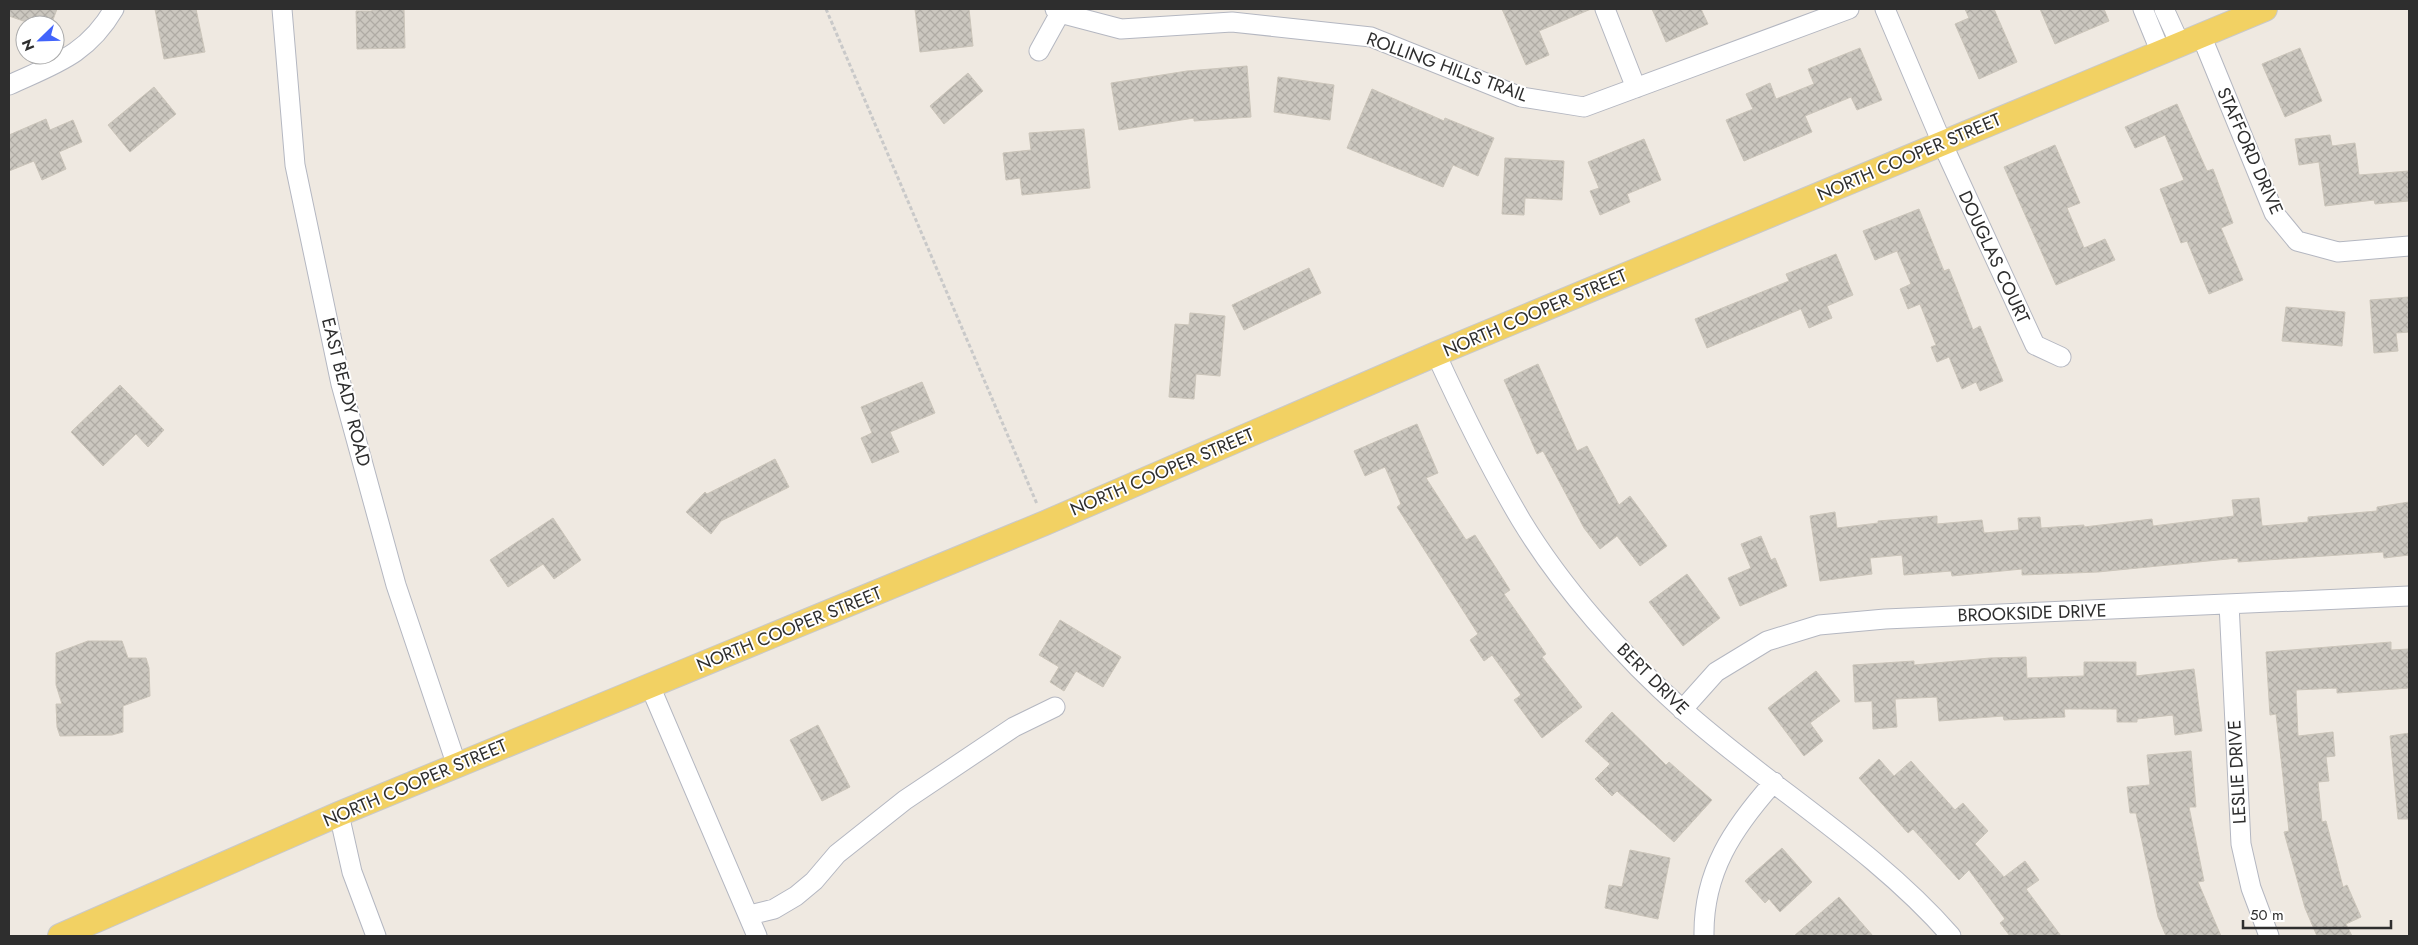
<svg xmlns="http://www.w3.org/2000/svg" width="2418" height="945" viewBox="0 0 2418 945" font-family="Jost,sans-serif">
  <defs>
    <pattern id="building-cross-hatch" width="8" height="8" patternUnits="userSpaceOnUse" patternTransform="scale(1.25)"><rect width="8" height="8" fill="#cbc7bf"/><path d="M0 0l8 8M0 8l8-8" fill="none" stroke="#afaba4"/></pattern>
  </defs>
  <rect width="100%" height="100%" fill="#efe9e1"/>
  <!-- building -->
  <path fill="url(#building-cross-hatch)" stroke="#cbc5ba" d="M9 9H57L51 25H35L9 16Z
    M155 9H196L205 52 164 59Z
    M372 9H404L405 48 357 49 356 11H372Z
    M915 9H969L973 46 920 52Z
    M1502 9H1591L1539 31 1549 55 1526 65Z
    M1652 9H1701L1708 24 1666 42Z
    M1965 9H1994L2017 62 1979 79 1955 24 1969 18Z
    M2040 9H2104L2109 21 2055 44Z
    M1860 48 1882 100 1857 110 1851 97 1805 116 1812 132 1744 161 1726 120 1753 109 1746 94 1770 83 1776 99 1814 84 1808 69Z
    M2300 48 2322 101 2285 117 2262 64Z
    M1247 66 1251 117 1194 121V118L1119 130 1111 83 1187 71Z
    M968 73 983 91 944 124 930 106Z
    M1278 77 1334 85 1330 120 1274 112Z
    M154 87 176 114 130 152 108 125Z
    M1372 89 1444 121 1445 118 1494 138 1478 176 1453 165 1443 187 1347 148Z
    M2177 104 2207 171 2213 169 2233 223 2221 228 2243 280 2209 294 2187 241 2181 243 2160 189 2184 180 2165 135 2135 148 2125 127Z
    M46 119 50 130 73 120 82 142 59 152 66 169 42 180 34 161 9 171V135Z
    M1084 129 1090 188 1022 195 1020 178 1006 180 1003 153 1031 150 1029 133Z
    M2330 135 2332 146 2355 143 2359 175 2409 171V201L2375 204 2374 200 2325 206 2319 162 2299 165 2295 139Z
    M1644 139 1661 180 1627 194 1630 202 1600 215 1590 191 1599 188 1588 162Z
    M2055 145 2080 203 2067 208 2084 248 2105 239 2115 260 2056 285 2004 167Z
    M1505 158 1564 161 1562 200 1525 198 1524 215 1502 214Z
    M1919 209 1944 271 1949 269 1973 330 1980 326 2003 381 1980 391 1976 382 1962 389 1949 357 1937 362 1931 347 1936 345 1920 304 1908 309 1900 289 1911 284 1897 251 1875 260 1863 231Z
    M1836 254 1853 295 1827 306 1832 318 1809 328 1801 309 1707 348 1695 319 1789 281 1786 274Z
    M1309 268 1321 293 1244 330 1232 305Z
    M2409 297V332L2396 333 2398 351 2374 353 2370 300Z
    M2286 307 2345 312 2342 346 2282 341Z
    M1190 313 1225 316 1220 376 1196 374 1194 399 1169 397 1175 324 1189 325Z
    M1538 364 1577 451 1587 446 1619 505 1630 496 1667 546 1640 566 1617 536 1600 549 1584 528 1543 451 1537 454 1504 380Z
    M922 382 935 413 890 432 899 452 872 463 861 438 872 433 861 407Z
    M120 385 164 430 148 447 136 434 103 466 71 432Z
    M1417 424 1438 473 1426 478 1466 540 1475 535 1510 590 1504 594 1546 654 1542 657 1582 707 1542 738 1514 700 1521 695 1492 655 1484 661 1470 640 1478 634 1397 507 1401 504 1385 467 1365 476 1354 451Z
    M775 459 789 487 721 521 711 534 686 512 705 492 707 494Z
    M2259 498 2262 526 2308 522V517L2377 511V507L2409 502V555L2384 558 2383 552 2238 562V558L2098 572 2022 575V569L1952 576 1951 571 1904 575 1902 555 1870 558 1872 574 1820 581 1810 516 1835 512 1837 528 1878 523V521L1937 516V524L1982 520 1984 533 2019 530 2018 518 2040 517 2041 528 2084 525V527L2152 519 2153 526 2234 516 2232 500Z
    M553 518 581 560 554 579 543 564 508 587 490 560Z
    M1761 536 1771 560 1775 558 1787 586 1740 606 1728 578 1751 568 1741 544Z
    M1687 574 1720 618 1683 646 1649 602Z
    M1060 620 1121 657 1103 687 1076 671 1064 691 1050 682 1059 667 1039 655Z
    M88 641H122L128 658H146L149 668 150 696 123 706V732L112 735 60 736 57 727 56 704H62L56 685V653Z
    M2391 642V650L2409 649V688L2337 693V688L2296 690 2298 736 2333 732 2335 756 2326 757 2329 781 2318 782 2322 822 2326 821 2343 887 2347 885 2361 917 2346 924 2352 936H2317L2305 908 2284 832 2289 831 2276 714 2270 715 2266 652Z
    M2026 657 2027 678 2084 676V662H2136V676L2194 669 2202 731 2175 735 2173 715 2137 719V722H2117V709H2064L2065 717 2004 720 2003 716 1939 721 1937 697 1895 699 1897 727 1873 729 1872 701 1855 702 1853 665 1914 661V665L1990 658Z
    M1816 671 1840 701 1810 723 1823 741 1804 756 1768 708Z
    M1612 712 1666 765 1669 762 1712 800 1674 842 1617 791 1612 796 1595 779 1610 764 1585 741Z
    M818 725 850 787 822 801 790 740Z
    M2409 733V819H2398L2390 736Z
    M2191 751 2196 807H2189L2204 881 2198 882 2221 936H2166L2158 917 2136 813H2130L2127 787 2150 785 2147 755Z
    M1879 759 1894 776 1911 761 1955 810 1963 803 1988 831 1975 844 2004 877 2025 861 2039 880 2026 889 2061 936H2010L2000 923 2005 919 1969 870 1959 880 1913 829 1908 833 1859 778Z
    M1782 848 1812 882 1780 912 1769 899 1765 903 1745 881Z
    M1630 850 1670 858 1658 919 1605 908 1609 885 1622 887Z
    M1839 897 1873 936H1794Z"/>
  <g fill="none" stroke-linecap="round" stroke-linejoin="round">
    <defs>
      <path id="minor" d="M282 9 295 165 341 384 396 585 457 766
        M1055 9 1060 13 1121 29 1232 22 1371 37 1521 97 1584 107 1849 9
        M1605 9 1636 88
        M1885 9 1942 143 2035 345 2061 357
        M2143 9 2161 53
        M2164 9 2180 44
        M2201 35 2274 213 2297 241 2338 252 2409 246
        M1039 51 1060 13
        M9 85C55 64 87 55 114 9
        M1436 354C1462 411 1489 466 1521 520 1561 586 1624 658 1682 709 1769 787 1873 847 1951 936
        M2229 604 2241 844 2251 888 2269 936
        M650 686 757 936
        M1682 710 1716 672 1767 641 1819 625 1885 619 2409 596
        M339 814 352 872 376 936
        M750 915 774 909 796 896 814 881 837 854 905 800 1014 727 1055 707
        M1704 936C1703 872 1733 828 1774 782"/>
      <path id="major" d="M60 936 339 814 1045 523 1436 354 2265 9"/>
    </defs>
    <!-- minor casing -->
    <use href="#minor" stroke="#b4b7c1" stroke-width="21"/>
    <!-- major casing -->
    <use href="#major" stroke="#c9c9c9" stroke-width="26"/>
    <!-- path -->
    <path stroke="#c9c9c9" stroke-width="3" stroke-dasharray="4 2.5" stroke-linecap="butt" d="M826 9 1037 504"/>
    <!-- minor -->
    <use href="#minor" stroke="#fff" stroke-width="19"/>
    <!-- major -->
    <use href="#major" stroke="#f2d163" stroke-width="24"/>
  </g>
  <g text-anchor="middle" stroke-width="4" stroke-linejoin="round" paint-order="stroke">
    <!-- street labels -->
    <g font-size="18" fill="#2e2e2e" stroke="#fff">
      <text transform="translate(1447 67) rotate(20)" y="6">ROLLING HILLS TRAIL</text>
      <text transform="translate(2250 151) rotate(66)" y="6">STAFFORD DRIVE</text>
      <text transform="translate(1909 157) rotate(-23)" y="6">NORTH COOPER STREET</text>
      <text transform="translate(1994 257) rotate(65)" y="6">DOUGLAS COURT</text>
      <text transform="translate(1535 313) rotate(-23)" y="6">NORTH COOPER STREET</text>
      <text transform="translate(346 392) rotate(76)" y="6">EAST BEADY ROAD</text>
      <text transform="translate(1162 472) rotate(-23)" y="6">NORTH COOPER STREET</text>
      <text transform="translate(2032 613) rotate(-2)" y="6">BROOKSIDE DRIVE</text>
      <text transform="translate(789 629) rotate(-22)" y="6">NORTH COOPER STREET</text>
      <text transform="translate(1653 679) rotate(45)" y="6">BERT DRIVE</text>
      <text transform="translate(2237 772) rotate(-93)" y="6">LESLIE DRIVE</text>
      <text transform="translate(415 783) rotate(-23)" y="6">NORTH COOPER STREET</text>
    </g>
  </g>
  <!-- border -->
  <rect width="2418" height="945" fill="none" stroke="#2e2e2e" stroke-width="20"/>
  <!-- north arrow -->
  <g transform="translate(40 40) rotate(247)"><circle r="24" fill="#ffffff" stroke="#ababab"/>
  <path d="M0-4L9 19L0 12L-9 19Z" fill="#4264fb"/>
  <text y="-8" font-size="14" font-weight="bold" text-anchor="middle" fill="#2e2e2e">N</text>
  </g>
  <!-- scale -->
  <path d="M2243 920v8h148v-8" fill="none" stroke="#2e2e2e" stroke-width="2.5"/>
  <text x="2250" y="920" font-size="15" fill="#2e2e2e" stroke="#ffffff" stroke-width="4" paint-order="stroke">50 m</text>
</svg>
